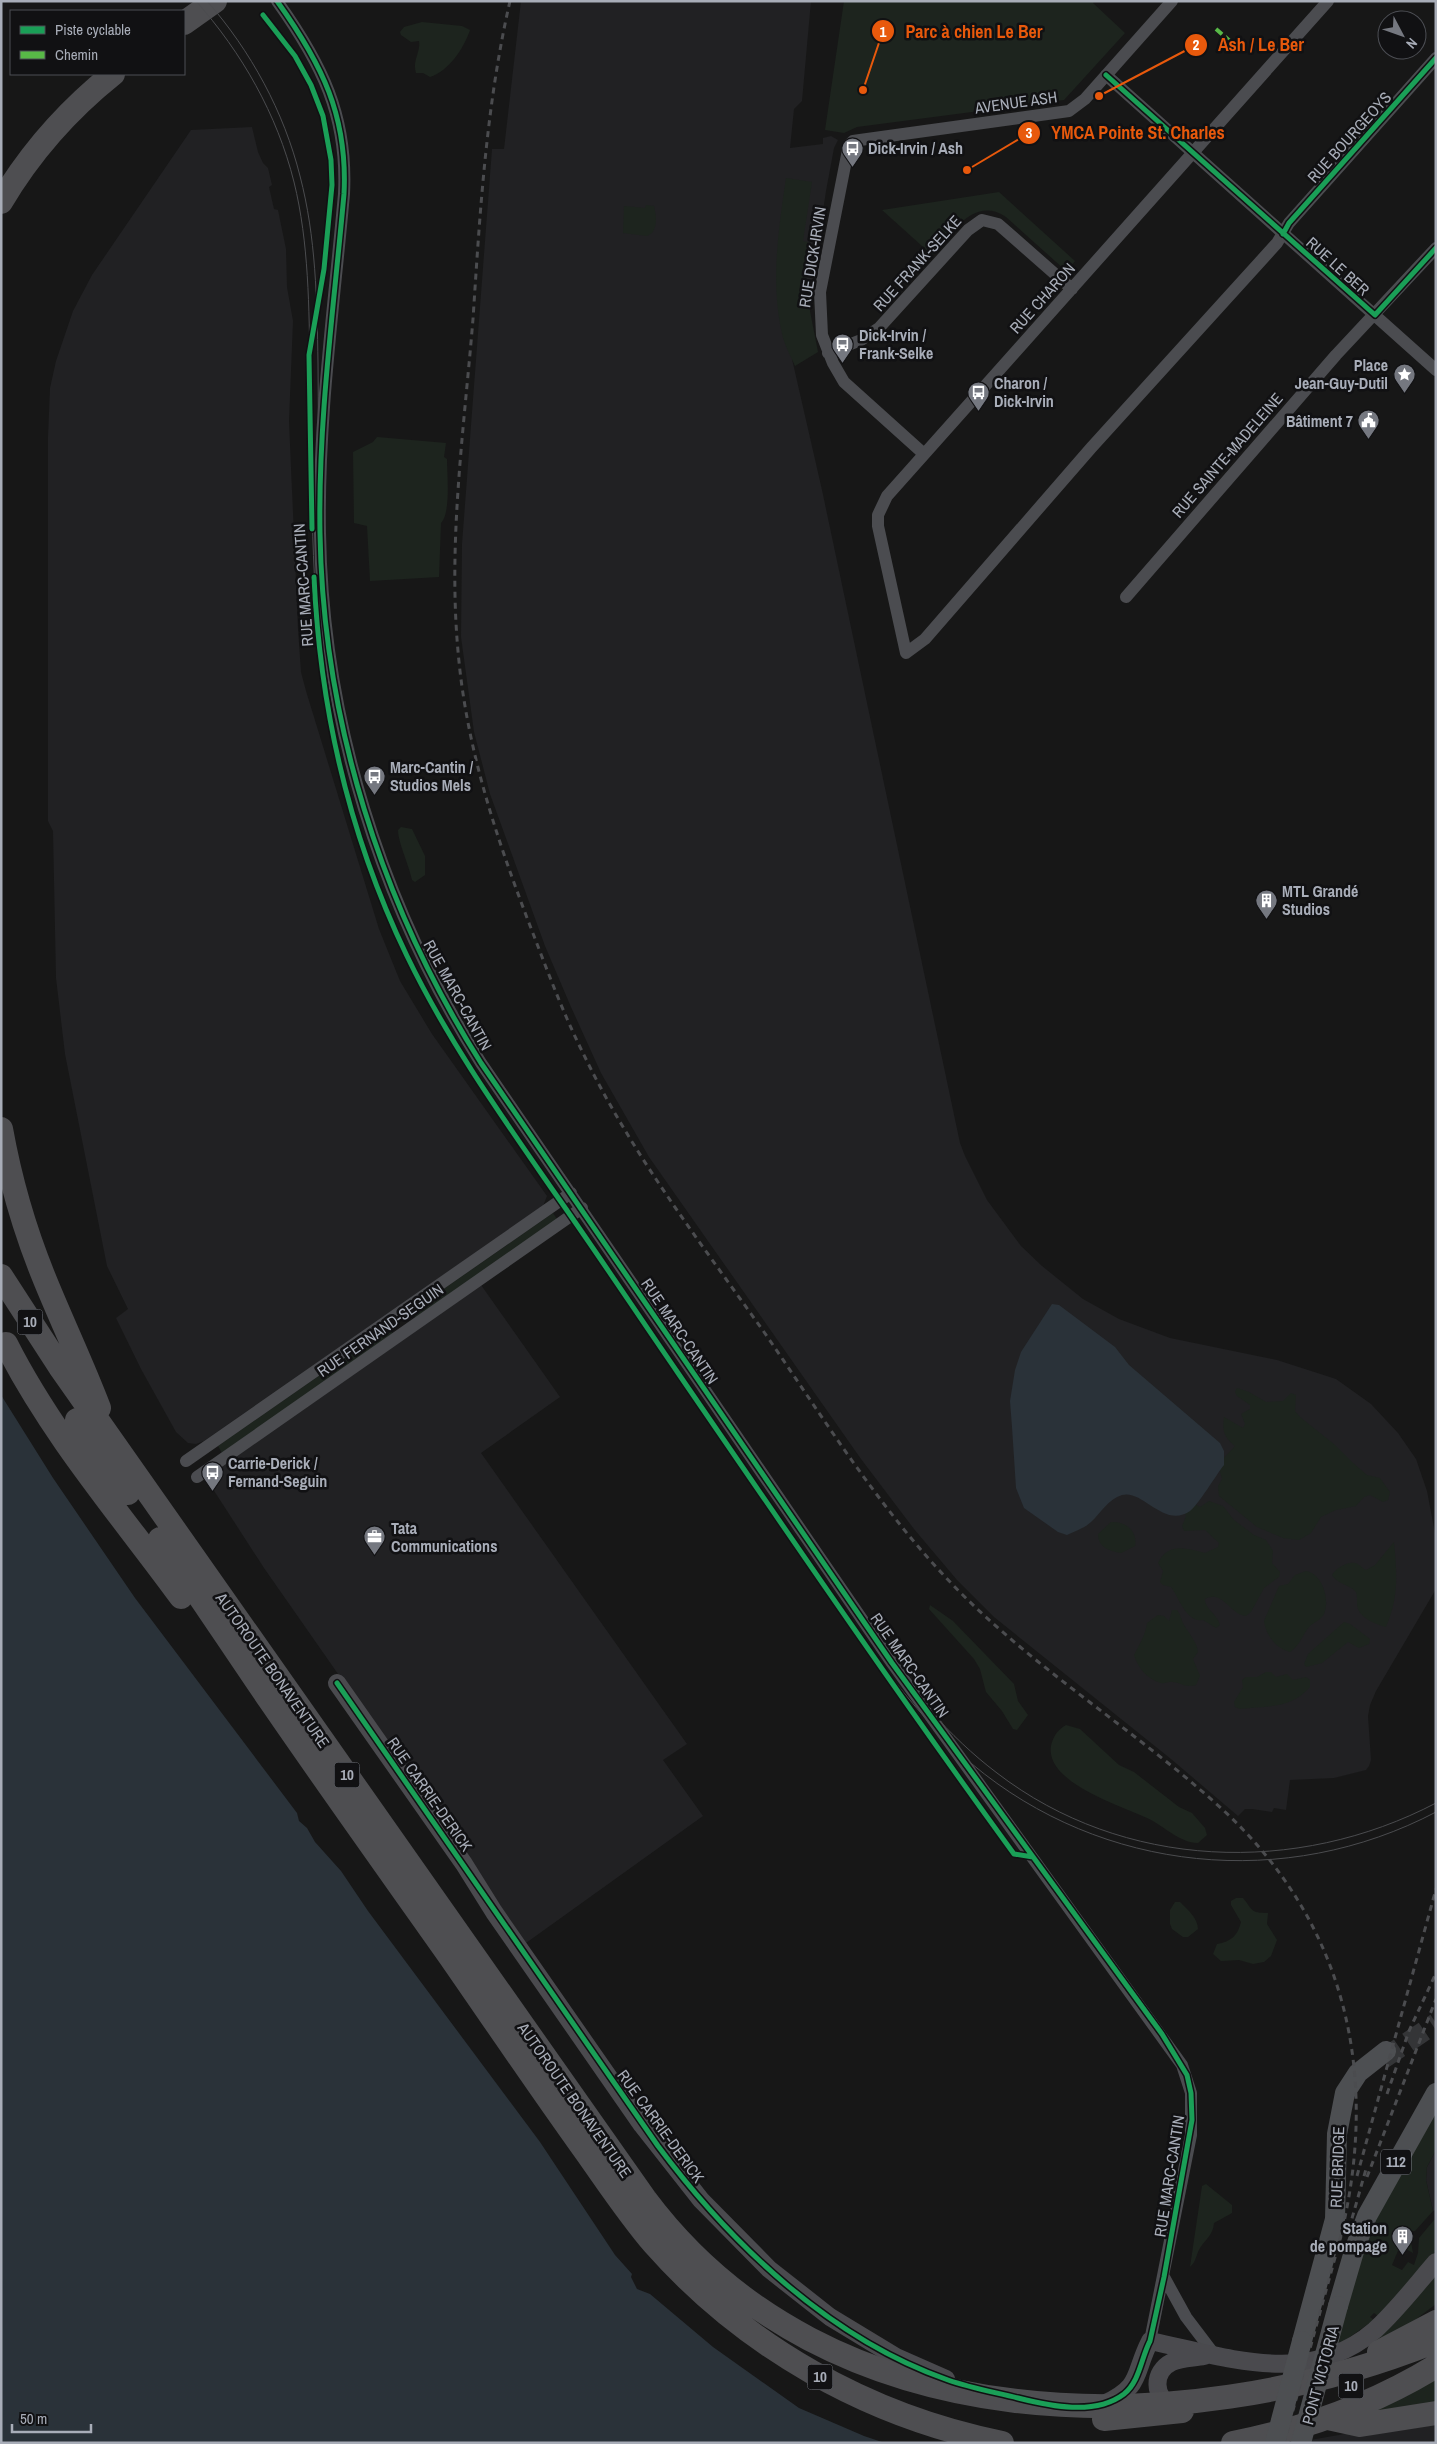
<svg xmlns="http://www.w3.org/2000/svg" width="1437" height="2444" viewBox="0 0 1437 2444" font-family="'Archivo Narrow',sans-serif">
  <rect width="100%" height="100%" fill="#171717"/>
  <!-- built -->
  <path fill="#212123" d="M521 1H811L802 101 794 109 790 148 823 144V138L831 136 838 140 834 148 826 191 810 297 792 359 822 490 960 1143 965 1156 987 1200 1021 1246 1042 1266 1083 1299 1119 1319 1170 1338 1277 1360 1336 1379 1371 1404 1398 1433 1416 1459 1427 1491 1435 1533 1436 1589 1376 1691 1370 1705 1368 1716 1371 1760 1369 1766 1366 1770 1334 1778 1290 1780 1286 1810 1274 1808 1272 1812 1252 1809H1245L1238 1816 1171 1759 994 1617 957 1580 914 1529 861 1459 649 1157 601 1073 571 1007 545 946 490 794 474 732 461 637 462 544 492 149H504Z
    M252 127 258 152 263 163 268 168 272 185 269 187 274 209 278 210 286 249 287 287 293 321 289 421 298 629 301 672 306 691 379 929 400 981 432 1034 547 1196 543 1206 204 1441 196 1444 188 1443 176 1432 141 1369 116 1318 128 1309 107 1266 65 1054 56 978 53 831 48 821V437L50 388 56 361 73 311 92 275 191 130Z
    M481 1285 560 1397 481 1453 687 1744 663 1760 703 1816 526 1943 264 1568 209 1483 213 1473Z
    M1436 2150V2210L1433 2211 1426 2180 1427 2167Z
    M1436 2418V2443H1309L1310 2440Z"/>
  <!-- green -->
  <path fill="#1d241e" d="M844 1H1094L1093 3 1125 33 1064 100 857 127 844 133 825 130Z
    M422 22 462 26 470 30C464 48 449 71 430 77L423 73H416C412 60 421 52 419 41L411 42 401 35 400 32 404 27Z
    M786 178 812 182 803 241 808 242 804 269 805 275 812 286 810 311 818 352 795 366C791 357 786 348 783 338 770 285 778 232 786 178Z
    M999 192 1075 261 1071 266 1073 268 1070 271 1065 270 1006 217C974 195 951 234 932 255L882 210Z
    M646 205 654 206C656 216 658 224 652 233L647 236 623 233 624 206 645 208Z
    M377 437 446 443 444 457 447 459C447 474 451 513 441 523L439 577 370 581 367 526 354 523 353 452 373 442Z
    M401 827 412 829 425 856V875L415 882 412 880C409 865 398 842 398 830Z
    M553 1213 557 1219 416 1318 412 1311Z
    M389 1327 393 1334 222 1453 218 1446Z
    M1237 1388 1249 1392 1266 1402 1283 1401 1291 1393 1296 1395 1295 1411 1300 1417 1335 1445 1353 1463 1367 1475 1380 1478 1390 1492 1388 1500 1383 1502 1370 1495 1364 1497 1356 1506 1336 1510 1321 1517 1311 1533 1299 1540 1283 1538 1257 1527 1219 1496 1218 1486 1222 1479 1219 1468 1223 1459 1235 1446C1224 1437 1222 1431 1224 1417L1243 1428 1245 1424 1241 1414 1250 1409V1405L1237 1396 1235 1392Z
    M1209 1501 1223 1506 1234 1520 1254 1535 1266 1540 1273 1551 1272 1563 1280 1572 1279 1577 1264 1588 1251 1612 1246 1616C1229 1614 1223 1589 1205 1599 1205 1609 1217 1614 1220 1625L1216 1628 1203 1620C1186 1623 1179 1597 1171 1587L1163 1585 1160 1582 1163 1571 1158 1563C1168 1542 1186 1548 1205 1553L1218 1547 1219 1543 1205 1530 1184 1531 1182 1526 1186 1516 1184 1511 1193 1503 1200 1507Z
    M1111 1522C1126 1521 1138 1532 1135 1546L1121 1553C1109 1551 1098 1547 1098 1534Z
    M1394 1542C1397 1574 1399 1597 1386 1627 1377 1625 1361 1618 1358 1609 1356 1604 1358 1598 1356 1592 1349 1584 1337 1584 1332 1575 1335 1569 1347 1561 1355 1563 1358 1563 1362 1568 1366 1570L1375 1565Z
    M1306 1571C1323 1574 1330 1600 1324 1614 1321 1620 1314 1622 1309 1627 1302 1636 1300 1645 1290 1652 1276 1649 1266 1635 1264 1621L1279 1586 1288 1584 1295 1575Z
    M930 1605 953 1621 1014 1684 1018 1701 1028 1715 1017 1730 1013 1729 1002 1711 986 1692 980 1669 974 1659 929 1609Z
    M1172 1610H1177C1181 1615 1181 1620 1184 1625 1189 1634 1197 1642 1198 1652L1193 1659 1200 1676 1196 1685C1185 1688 1182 1683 1173 1682 1169 1681 1165 1684 1161 1683 1147 1679 1138 1668 1134 1655 1139 1645 1146 1634 1147 1623L1158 1615 1164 1616 1169 1621Z
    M1344 1622 1350 1624 1370 1639 1369 1644 1359 1648 1348 1642 1322 1663 1306 1667 1304 1664 1308 1654Z
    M1266 1672H1271L1276 1677 1287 1674 1293 1680 1306 1677 1310 1680V1687C1291 1709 1266 1706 1240 1709L1235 1707 1234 1702 1243 1687 1242 1680 1246 1677H1257Z
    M1066 1725 1080 1729 1119 1765 1134 1772 1179 1807 1192 1813 1205 1828 1207 1835 1198 1843C1180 1843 1164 1826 1147 1818 1122 1806 1045 1783 1051 1746 1053 1737 1057 1730 1066 1725Z
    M1236 1898H1243C1253 1910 1250 1913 1268 1913L1267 1924 1277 1940 1271 1956 1264 1962 1253 1964 1239 1960 1221 1961 1213 1954 1217 1944C1231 1942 1238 1935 1241 1922L1231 1905V1901Z
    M1175 1902H1180C1187 1909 1198 1918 1198 1929L1188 1937H1183L1172 1929 1170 1924V1910Z
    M1436 2110V2150L1427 2167 1426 2180 1433 2211 1415 2231 1409 2232 1400 2240 1401 2243 1411 2242 1413 2253 1400 2246 1392 2265 1402 2270 1408 2262 1414 2265 1418 2253 1419 2238 1434 2220H1436V2251L1378 2316 1374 2313 1370 2317 1374 2320 1331 2350 1363 2242Z
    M1206 2184 1232 2205V2213L1214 2223C1213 2235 1206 2239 1200 2248 1196 2255 1196 2262 1190 2267L1202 2186Z
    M1436 2273V2304L1411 2323 1347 2358Z
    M1436 2379V2407L1374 2411Z"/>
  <!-- water -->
  <path fill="#2a3239" d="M1052 1304 1059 1305 1115 1347 1129 1365 1220 1443 1224 1451V1465C1216 1475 1199 1504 1190 1511 1164 1529 1143 1489 1122 1495 1108 1499 1101 1513 1091 1522 1085 1528 1075 1531 1067 1535L1058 1532 1024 1508 1016 1488 1012 1427 1010 1401 1015 1370 1021 1352Z
    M1 1395 53 1478 135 1598 297 1813 299 1821 307 1828 315 1842 341 1871 368 1911 540 2142 615 2255 632 2274 631 2277 637 2289 650 2294 713 2347 799 2408 864 2436 885 2443H1Z"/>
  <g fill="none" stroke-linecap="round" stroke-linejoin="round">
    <!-- primary-tunnel -->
    <path stroke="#343537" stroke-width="20" stroke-dasharray="20 10" stroke-linecap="butt" d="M1383 2059 1436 2023"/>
    <!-- street -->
    <path stroke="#4b4c50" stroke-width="12" d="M277 1C322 64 348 116 344 194 334 306 318 420 320 533 323 720 381 905 481 1063L892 1663 1182 2065 1191 2093V2135L1150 2341
      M1328 1 887 496 878 515V526L906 653 925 639 1091 448 1277 243 1289 223 1436 58
      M1106 75 1436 370
      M828 353 861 340 879 328 968 230 982 220 998 224 1072 289
      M924 454 844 382 833 363 822 335 820 292 849 145 853 141 860 140 1069 111 1085 99 1172 1
      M1126 597 1336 355 1436 248
      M186 1461 571 1193
      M197 1477 582 1208
      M1164 2277 1186 2317 1214 2354"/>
    <!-- secondary -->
    <path stroke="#4a4a4e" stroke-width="18" d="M337 1683 464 1864 494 1912 642 2125 701 2200 769 2269 830 2317 896 2357 946 2379
      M1104 2404C1143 2386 1133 2374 1150 2341 1227 2357 1308 2388 1375 2330 1397 2310 1416 2285 1436 2262
      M1173 2406C1153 2398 1152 2372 1172 2362 1181 2358 1194 2358 1204 2356"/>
    <!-- primary -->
    <path stroke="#4d4f52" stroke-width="20" d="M1338 2306 1355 2248 1367 2216 1436 2093
      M1302 2341 1335 2219 1337 2134 1345 2093 1358 2073 1386 2051"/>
    <!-- highway -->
    <path stroke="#4e4e51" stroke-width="24" d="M184 23 215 1
      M1 202C30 153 68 110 113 74
      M1 1129C10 1179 24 1228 43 1275 61 1320 82 1363 99 1408
      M1 1276 60 1367 645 2199C828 2444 1179 2444 1436 2341
      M6 1344C52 1435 121 1515 181 1597
      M77 1420 128 1493
      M160 1539C198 1593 234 1648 271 1702 330 1788 391 1873 451 1958 496 2023 540 2088 586 2152 608 2183 629 2215 654 2244 745 2347 868 2416 1002 2443
      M1379 2352 1436 2322
      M1328 2418 1360 2425 1436 2413
      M1104 2419 1182 2411
      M1233 2443C1304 2429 1374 2404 1436 2366"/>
    <!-- tram -->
    <path stroke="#4b4c4f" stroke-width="1" d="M196 1C242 53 277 114 294 182 309 243 309 308 310 370 312 469 310 568 322 666 343 832 409 976 501 1113L869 1648C900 1689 932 1730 972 1764 1102 1873 1286 1891 1436 1812
      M207 1C251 51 284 112 300 176 316 237 317 300 318 363 319 453 317 546 327 636 345 798 401 940 487 1077L874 1641C910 1689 948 1736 997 1773 1123 1870 1297 1876 1436 1803"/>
    <!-- rail -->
    <path stroke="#4b4c4f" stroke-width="3" stroke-dasharray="6 5" stroke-linecap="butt" d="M510 1C486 106 480 212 473 319 464 429 448 541 458 651 466 746 495 834 529 923 546 967 562 1011 583 1053 631 1153 700 1242 764 1332 820 1413 872 1497 938 1569 1022 1662 1130 1725 1222 1809 1348 1925 1381 2079 1339 2243
      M1387 2094 1409 2031 1436 1973
      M1357 2176 1436 1889
      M1367 2177 1436 1999
      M1349 2229 1366 2169
      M1284 2443 1341 2236"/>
    <!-- primary-bridge -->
    <path stroke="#4d4f52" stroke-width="20" d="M1275 2443 1302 2341
      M1301 2443 1338 2306"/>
    <!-- quiet -->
    <path stroke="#58b947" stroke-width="4" stroke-dasharray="8 4" stroke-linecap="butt" d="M1216 29 1231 42"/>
    <defs>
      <path id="cycleway" d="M277 1C322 64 348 116 344 194 334 306 318 420 320 533 323 720 381 905 481 1063L892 1663 1162 2034 1187 2075 1191 2093 1192 2120 1164 2277 1150 2341C1141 2358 1140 2381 1124 2394 1095 2416 1050 2406 1018 2398 994 2392 971 2388 948 2380 830 2339 731 2244 658 2146L337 1683
        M263 15 295 56 311 85 323 116 331 160 332 185 324 269 309 355 312 529
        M1106 75 1375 315 1436 248
        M1283 234 1289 223 1436 58
        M314 577C320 708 350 838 407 956 447 1039 500 1114 552 1189 595 1250 636 1312 678 1373 789 1535 899 1696 1014 1854L1033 1857"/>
    </defs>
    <!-- cycleway casing -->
    <use href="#cycleway" stroke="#111113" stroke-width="8"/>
    <!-- cycleway -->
    <use href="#cycleway" stroke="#1a9f57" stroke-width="5"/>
  </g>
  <!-- icons -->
  <defs>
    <symbol id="bus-pin" viewBox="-11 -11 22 30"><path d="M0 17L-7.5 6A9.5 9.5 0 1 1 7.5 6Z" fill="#757880" stroke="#111113"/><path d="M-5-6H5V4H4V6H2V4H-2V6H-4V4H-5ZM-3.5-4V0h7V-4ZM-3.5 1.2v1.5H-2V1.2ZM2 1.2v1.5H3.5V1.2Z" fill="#fff"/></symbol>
    <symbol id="sight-pin" viewBox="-11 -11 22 30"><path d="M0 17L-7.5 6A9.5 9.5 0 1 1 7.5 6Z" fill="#757880" stroke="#111113"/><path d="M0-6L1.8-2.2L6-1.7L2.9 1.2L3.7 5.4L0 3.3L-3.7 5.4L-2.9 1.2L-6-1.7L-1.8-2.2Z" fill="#fff"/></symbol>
    <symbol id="civic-pin" viewBox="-11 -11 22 30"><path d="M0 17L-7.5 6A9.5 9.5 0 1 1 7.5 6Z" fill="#757880" stroke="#111113"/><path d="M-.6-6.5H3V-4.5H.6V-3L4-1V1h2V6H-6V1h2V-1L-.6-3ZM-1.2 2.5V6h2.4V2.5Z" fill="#fff"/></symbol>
    <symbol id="building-pin" viewBox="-11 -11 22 30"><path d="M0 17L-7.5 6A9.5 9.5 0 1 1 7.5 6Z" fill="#757880" stroke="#111113"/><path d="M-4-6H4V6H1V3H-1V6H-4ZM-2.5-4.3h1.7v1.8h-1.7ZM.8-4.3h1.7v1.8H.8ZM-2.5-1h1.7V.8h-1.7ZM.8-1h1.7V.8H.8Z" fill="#fff"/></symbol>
    <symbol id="office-pin" viewBox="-11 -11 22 30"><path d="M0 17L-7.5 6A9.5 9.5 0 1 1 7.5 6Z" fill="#757880" stroke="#111113"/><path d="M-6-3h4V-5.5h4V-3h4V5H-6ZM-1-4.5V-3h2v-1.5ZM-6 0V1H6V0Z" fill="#fff"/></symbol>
  </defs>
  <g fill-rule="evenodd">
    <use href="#bus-pin" x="840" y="136" width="25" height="34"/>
    <use href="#bus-pin" x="830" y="332" width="25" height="34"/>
    <use href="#sight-pin" x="1392" y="362" width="25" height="34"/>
    <use href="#bus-pin" x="966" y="380" width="25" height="34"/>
    <use href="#civic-pin" x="1356" y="408" width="25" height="34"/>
    <use href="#bus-pin" x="362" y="764" width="25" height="34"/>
    <use href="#building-pin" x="1254" y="888" width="25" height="34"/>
    <use href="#bus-pin" x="200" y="1460" width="25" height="34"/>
    <use href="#office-pin" x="362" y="1524" width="25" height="34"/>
    <use href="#building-pin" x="1390" y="2224" width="25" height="34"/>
  </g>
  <g text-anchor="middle" stroke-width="5" stroke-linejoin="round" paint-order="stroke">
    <!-- shield labels -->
    <g fill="#111113" stroke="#7b7e86" stroke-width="1">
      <rect x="17.5" y="1309.5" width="25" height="25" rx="4"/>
      <rect x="334.5" y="1762.5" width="25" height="25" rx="4"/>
      <rect x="1381" y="2149.5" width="30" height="25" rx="4"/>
      <rect x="807.5" y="2364.5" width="25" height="25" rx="4"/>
      <rect x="1338.5" y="2373.5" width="25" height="25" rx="4"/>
    </g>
    <g font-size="15" font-weight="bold" fill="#a8adb8">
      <text x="30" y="1327">10</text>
      <text x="347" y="1780">10</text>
      <text x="1396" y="2167">112</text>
      <text x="820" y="2382">10</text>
      <text x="1351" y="2391">10</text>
    </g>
    <!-- street labels -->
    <g font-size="16" fill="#a8adb8" stroke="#111113">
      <text transform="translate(1016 102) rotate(-8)" y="6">AVENUE ASH</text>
      <text transform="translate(1349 137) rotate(-48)" y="6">RUE BOURGEOYS</text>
      <text transform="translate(812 257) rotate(-81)" y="6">RUE DICK-IRVIN</text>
      <text transform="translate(917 263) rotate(-48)" y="6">RUE FRANK-SELKE</text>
      <text transform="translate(1338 266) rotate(42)" y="6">RUE LE BER</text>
      <text transform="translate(1042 298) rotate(-48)" y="6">RUE CHARON</text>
      <text transform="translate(1227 455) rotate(-49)" y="6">RUE SAINTE-MADELEINE</text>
      <text transform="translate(303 585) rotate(-94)" y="6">RUE MARC-CANTIN</text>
      <text transform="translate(458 995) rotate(61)" y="6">RUE MARC-CANTIN</text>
      <text transform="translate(380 1330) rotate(-35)" y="6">RUE FERNAND-SEGUIN</text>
      <text transform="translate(680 1331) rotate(56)" y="6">RUE MARC-CANTIN</text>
      <text transform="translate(910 1665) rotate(55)" y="6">RUE MARC-CANTIN</text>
      <text transform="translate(273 1670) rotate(55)" y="6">AUTOROUTE BONAVENTURE</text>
      <text transform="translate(430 1794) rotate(55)" y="6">RUE CARRIE-DERICK</text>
      <text transform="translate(575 2100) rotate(55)" y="6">AUTOROUTE BONAVENTURE</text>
      <text transform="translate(661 2126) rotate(54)" y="6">RUE CARRIE-DERICK</text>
      <text transform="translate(1337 2167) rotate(-88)" y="6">RUE BRIDGE</text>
      <text transform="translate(1169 2176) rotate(-81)" y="6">RUE MARC-CANTIN</text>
      <text transform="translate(1320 2375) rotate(-75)" y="6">PONT VICTORIA</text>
    </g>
    <!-- poi labels -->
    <g font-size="16" font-weight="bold" fill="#a8adb8" stroke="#111113" text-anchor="start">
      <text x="868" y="154">Dick-Irvin / Ash</text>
      <text x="859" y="341">Dick-Irvin /<tspan x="859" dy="18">Frank-Selke</tspan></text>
      <text x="1388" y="371" text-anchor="end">Place<tspan x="1388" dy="18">Jean-Guy-Dutil</tspan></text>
      <text x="994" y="389">Charon /<tspan x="994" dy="18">Dick-Irvin</tspan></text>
      <text x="1353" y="427" text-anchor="end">Bâtiment 7</text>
      <text x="390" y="773">Marc-Cantin /<tspan x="390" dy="18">Studios Mels</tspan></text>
      <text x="1282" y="897">MTL Grandé<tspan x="1282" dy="18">Studios</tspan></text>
      <text x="228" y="1469">Carrie-Derick /<tspan x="228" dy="18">Fernand-Seguin</tspan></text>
      <text x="391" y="1534">Tata<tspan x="391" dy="18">Communications</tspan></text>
      <text x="1387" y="2234" text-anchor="end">Station<tspan x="1387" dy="18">de pompage</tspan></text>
    </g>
  </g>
  <!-- callouts -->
  <path fill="none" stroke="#e8590c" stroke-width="2" d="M863 90L883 31M1099 96L1196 45M967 170L1029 133"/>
  <g fill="#e8590c" stroke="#111113" stroke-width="2">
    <circle cx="863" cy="90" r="5"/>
    <circle cx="1099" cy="96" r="5"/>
    <circle cx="967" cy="170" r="5"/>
    <circle cx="883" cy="31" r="12"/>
    <circle cx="1196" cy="45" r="12"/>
    <circle cx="1029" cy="133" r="12"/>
  </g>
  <g font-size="15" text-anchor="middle" font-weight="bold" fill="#fff">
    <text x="883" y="37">1</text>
    <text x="1196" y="50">2</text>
    <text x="1029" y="138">3</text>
  </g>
  <g font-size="18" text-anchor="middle" font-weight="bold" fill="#e8590c" stroke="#111113" stroke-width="5" stroke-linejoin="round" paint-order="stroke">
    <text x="974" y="38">Parc à chien Le Ber</text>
    <text x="1261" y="51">Ash / Le Ber</text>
    <text x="1138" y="139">YMCA Pointe St. Charles</text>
  </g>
  <!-- border -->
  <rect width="1437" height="2444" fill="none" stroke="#a8adb8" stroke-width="5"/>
  <!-- legend -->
  <rect x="10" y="10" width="175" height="65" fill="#111113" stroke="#4d4f55"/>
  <rect x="20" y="26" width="25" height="8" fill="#1a9f57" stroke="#4d4f55"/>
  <text x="55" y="35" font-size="15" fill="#a8adb8">Piste cyclable</text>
  <rect x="20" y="51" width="25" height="8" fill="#58b947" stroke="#4d4f55"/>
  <text x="55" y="60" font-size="15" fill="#a8adb8">Chemin</text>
  <!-- north arrow -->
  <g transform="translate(1402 35) rotate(131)"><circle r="24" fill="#111113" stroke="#4d4f55"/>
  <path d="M0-4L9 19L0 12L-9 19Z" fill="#757880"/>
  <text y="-8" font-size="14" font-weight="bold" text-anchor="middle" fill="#a8adb8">N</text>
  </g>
  <!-- scale -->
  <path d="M12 2424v8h79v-8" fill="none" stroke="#a8adb8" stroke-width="2.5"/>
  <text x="20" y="2424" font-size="15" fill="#a8adb8" stroke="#111113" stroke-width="4" paint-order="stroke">50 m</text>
</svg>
